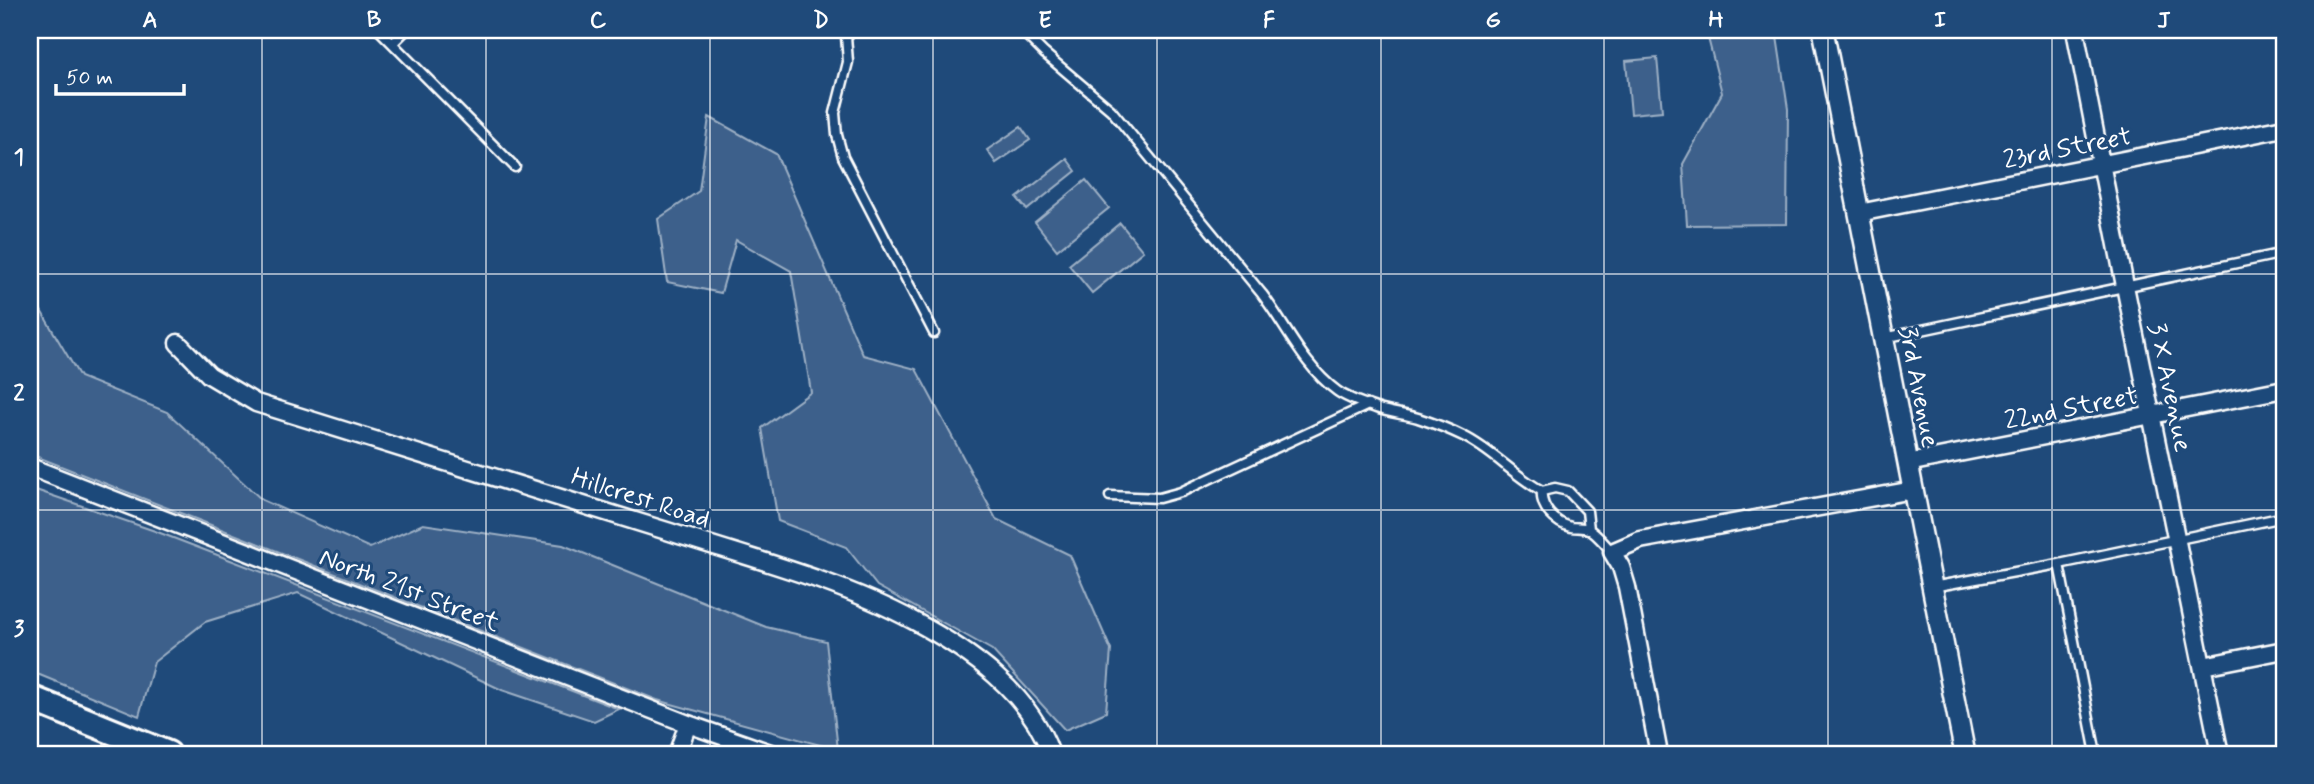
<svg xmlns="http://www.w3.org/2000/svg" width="2314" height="784" viewBox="0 0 2314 784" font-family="Mynerve,sans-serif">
  <rect width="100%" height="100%" fill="#1f4a7a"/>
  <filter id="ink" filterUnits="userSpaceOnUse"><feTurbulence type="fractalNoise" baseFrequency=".0143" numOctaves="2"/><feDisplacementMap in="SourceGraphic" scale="14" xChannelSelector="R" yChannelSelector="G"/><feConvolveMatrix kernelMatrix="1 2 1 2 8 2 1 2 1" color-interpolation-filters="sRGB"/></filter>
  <g filter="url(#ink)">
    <!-- green -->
    <path fill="#3c618b" stroke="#9eb0c5" stroke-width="2" d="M1706 30H1776L1788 109 1787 224 1687 225 1683 164 1722 93Z
      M1657 58 1662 111 1631 114 1626 61Z
      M709 117 776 154 863 355 916 369 996 519 1070 555 1111 650 1106 712 1065 730 992 650 877 586 846 547 778 521 762 428 811 392 791 271 736 240 721 293 667 282 658 219 699 191Z
      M1021 127 1030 140 996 163 987 150Z
      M1067 159 1076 171 1027 210 1017 198Z
      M1086 180 1109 208 1057 250 1035 222Z
      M1120 223 1143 251 1092 293 1069 265Z
      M30 292 80 377 167 412 262 500 370 548 423 524 563 545 766 627 826 641 838 750 657 700 30 454Z
      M30 488 155 531 619 709 594 721 502 690 298 593 205 622 154 662 139 716 30 671Z"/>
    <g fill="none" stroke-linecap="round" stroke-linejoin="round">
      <defs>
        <path id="service" d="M379 30 515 167
          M842 30 846 36 854 30
          M1021 30 1044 53 1111 110 1262 294C1286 326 1304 367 1337 391 1348 399 1364 404 1376 408 1390 413 1404 414 1418 418 1433 423 1449 429 1463 436 1492 450 1513 475 1542 491
          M846 36 848 62 835 113 837 135 843 157 934 333
          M393 43 406 30
          M1884 338 2284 253
          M1110 496 1159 498 1181 492 1368 405
          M1589 529 1587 511 1568 491 1555 488 1542 491C1540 508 1555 523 1571 527 1576 528 1583 527 1588 529 1596 533 1606 545 1612 552
          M2059 564 2096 754
          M1932 587 2059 564 2284 517"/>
        <path id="minor" d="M2075 30 2125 286 2220 754
          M1859 213 2284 128
          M178 343 209 375 256 403C395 445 533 488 670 532 750 558 840 581 914 621 970 651 1029 692 1051 754
          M1908 463 2284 389
          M30 467 688 724 773 754
          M2203 666 2284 650
          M677 754 688 724
          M1659 754 1627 587 1621 567 1612 552 1640 540 1913 490"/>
        <path id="tertiary" d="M1823 30 1965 754"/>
        <path id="primary" d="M30 698 168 754"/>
      </defs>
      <!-- service casing -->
      <use href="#service" stroke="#fff" stroke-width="13"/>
      <!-- minor casing -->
      <use href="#minor" stroke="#fff" stroke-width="21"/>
      <!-- tertiary casing -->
      <use href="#tertiary" stroke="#fff" stroke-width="24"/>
      <!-- primary casing -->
      <use href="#primary" stroke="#fff" stroke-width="30"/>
      <!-- service -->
      <use href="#service" stroke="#1f4a7a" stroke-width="8"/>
      <!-- minor -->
      <use href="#minor" stroke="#1f4a7a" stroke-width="16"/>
      <!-- tertiary -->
      <use href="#tertiary" stroke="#1f4a7a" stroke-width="19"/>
      <!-- primary -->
      <use href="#primary" stroke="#1f4a7a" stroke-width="24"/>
    </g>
  </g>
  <!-- grid -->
  <path fill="none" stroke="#fff" stroke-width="2" stroke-opacity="0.55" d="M262 30V754M486 30V754M710 30V754M933 30V754M1157 30V754M1381 30V754M1604 30V754M1828 30V754M2052 30V754M30 274H2284M30 510H2284"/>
  <g text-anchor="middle" stroke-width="6" stroke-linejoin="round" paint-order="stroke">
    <!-- street labels -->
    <g font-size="26" fill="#fff" stroke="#1f4a7a">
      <text transform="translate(2067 147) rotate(-11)" y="9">23rd Street</text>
      <text transform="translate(1920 387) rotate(79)" y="9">3rd Avenue</text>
      <text transform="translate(2171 387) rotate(78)" y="9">3 X Avenue</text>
      <text transform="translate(2071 407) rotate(-11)" y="9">22nd Street</text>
      <text transform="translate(641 497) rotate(18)" y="9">Hillcrest Road</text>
      <text transform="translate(410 589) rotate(21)" y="9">North 21st Street</text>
    </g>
  </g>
  <!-- margin -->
  <rect width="2314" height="784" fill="none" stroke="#1f4a7a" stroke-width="77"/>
  <!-- scale -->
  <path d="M56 84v10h128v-10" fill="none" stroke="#ffffff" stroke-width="3.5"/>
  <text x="66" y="84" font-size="21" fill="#ffffff" stroke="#1f4a7a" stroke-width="5" paint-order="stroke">50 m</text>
  <rect x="38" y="38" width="2238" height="708" fill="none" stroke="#fff" stroke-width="2.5"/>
  <g font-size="23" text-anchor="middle" font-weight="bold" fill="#fff">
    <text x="150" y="27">A</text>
    <text x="374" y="27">B</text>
    <text x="598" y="27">C</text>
    <text x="821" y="27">D</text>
    <text x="1045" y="27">E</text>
    <text x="1269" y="27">F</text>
    <text x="1493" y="27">G</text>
    <text x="1716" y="27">H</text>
    <text x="1940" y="27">I</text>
    <text x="2164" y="27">J</text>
    <text x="19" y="164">1</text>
    <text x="19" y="400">2</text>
    <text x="19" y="636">3</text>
  </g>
</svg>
